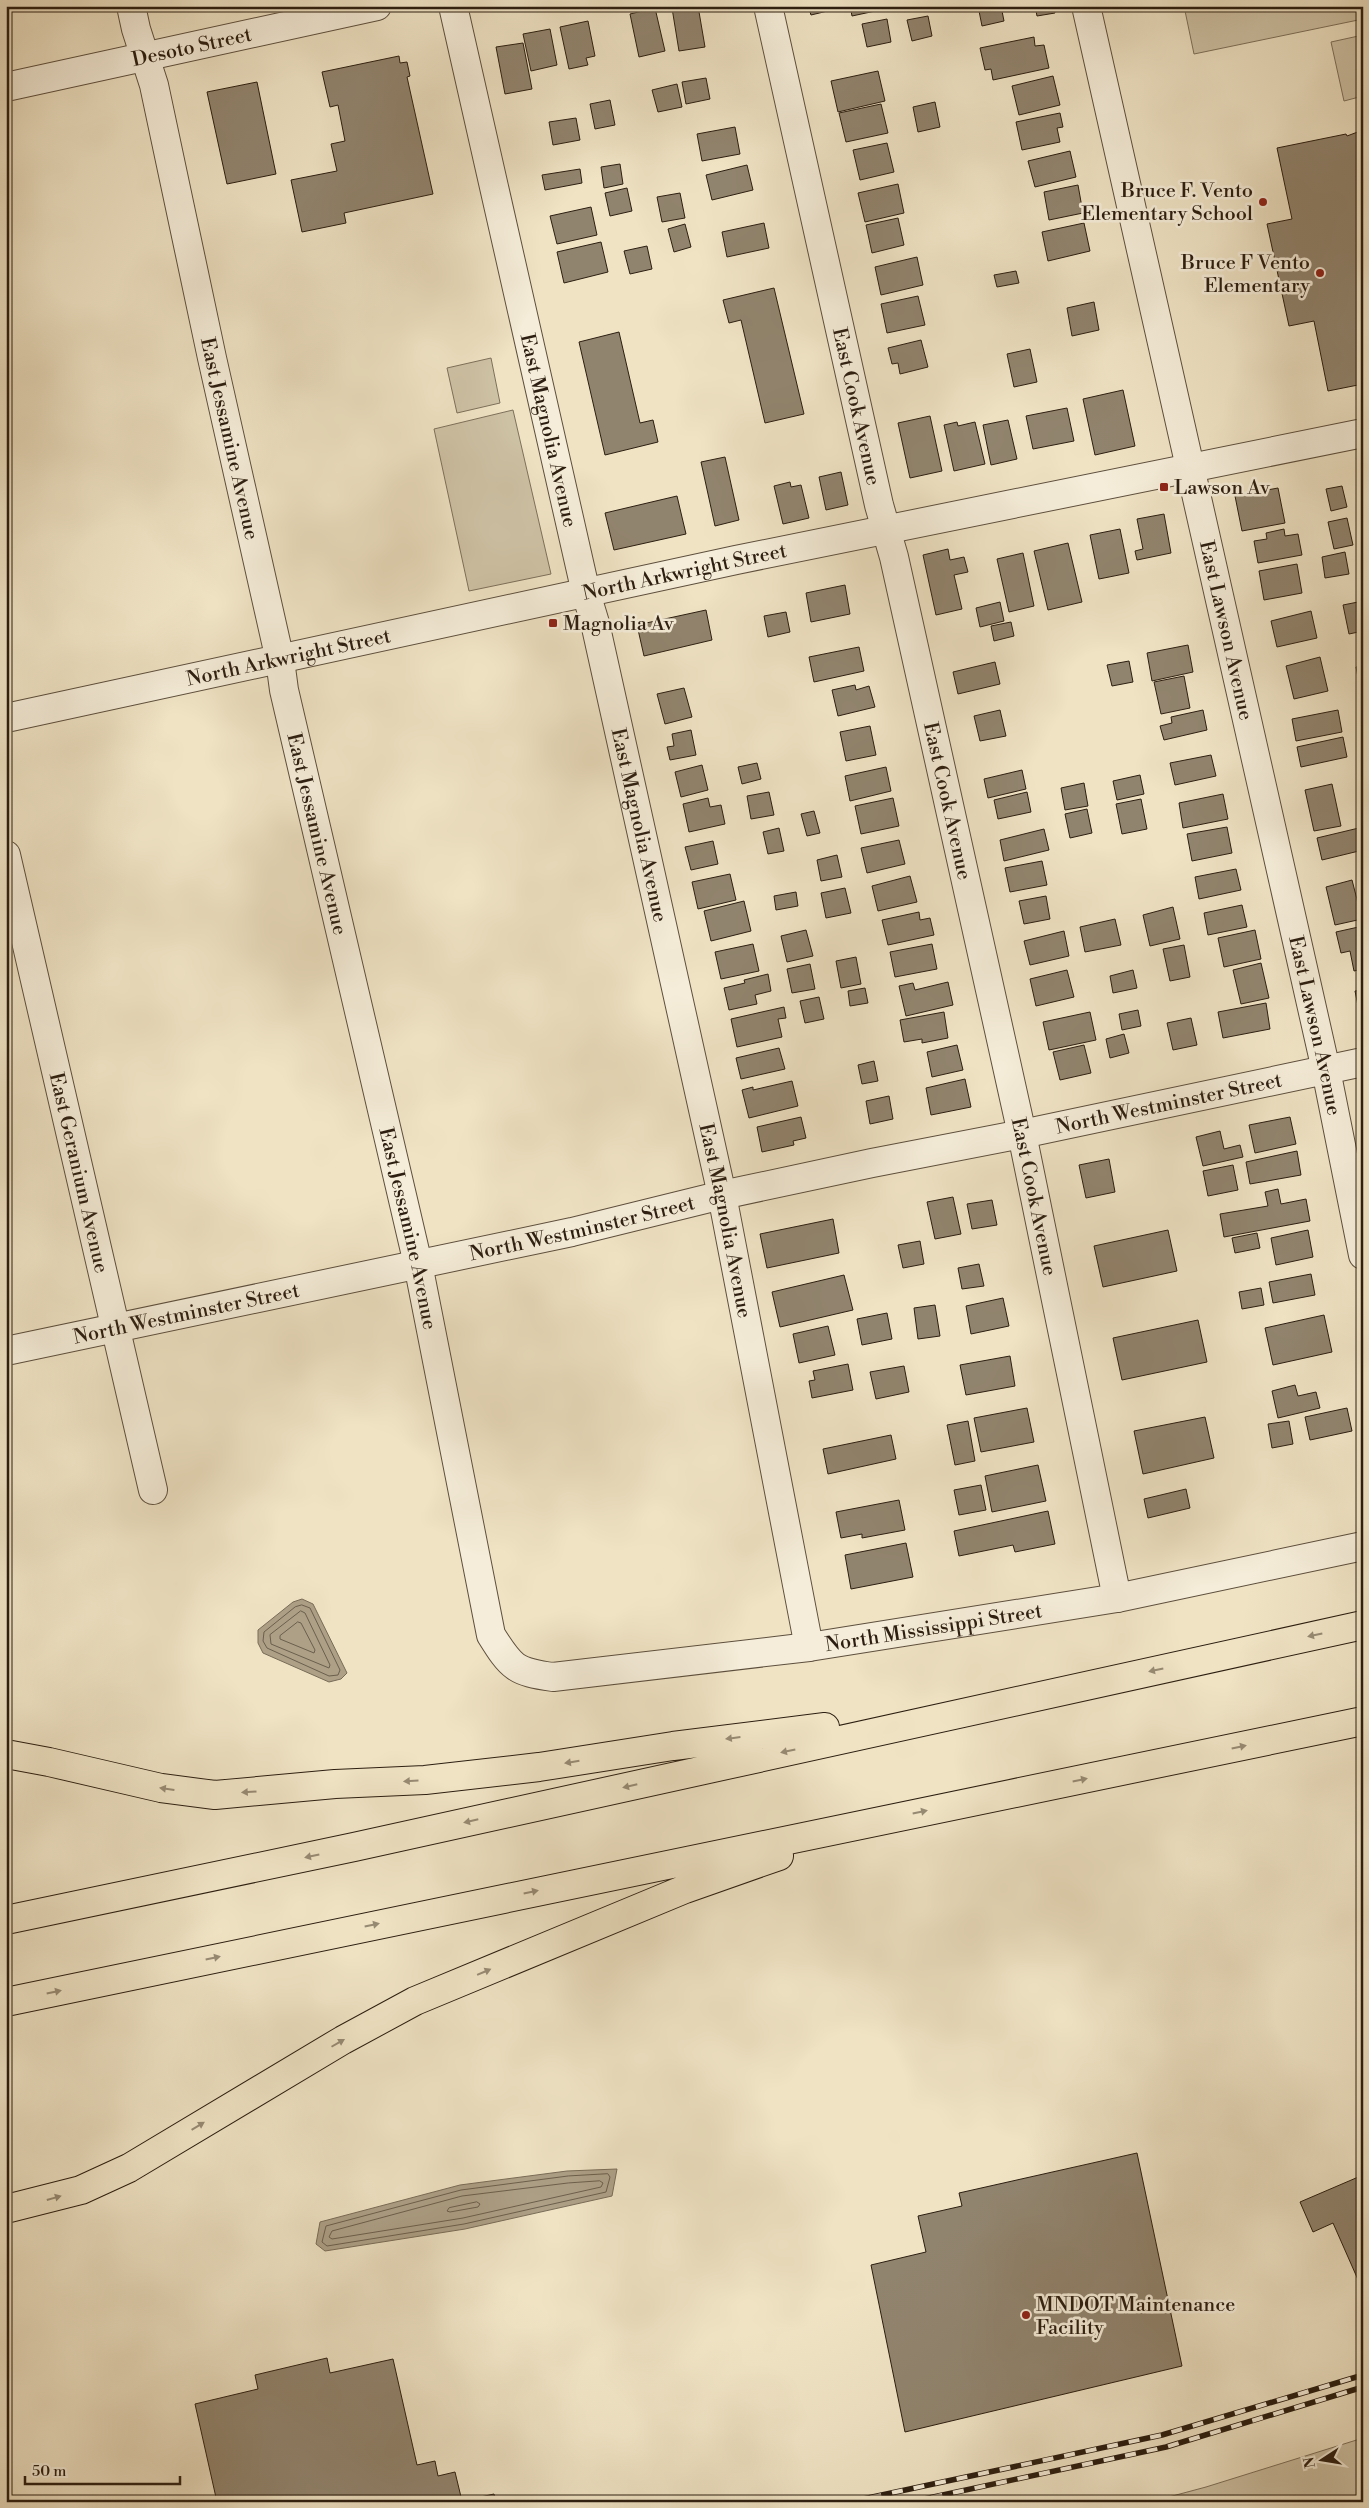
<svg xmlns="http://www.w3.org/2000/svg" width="1369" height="2508" viewBox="0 0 1369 2508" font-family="'Libre Bodoni',serif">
  <rect width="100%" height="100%" fill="#efe3c4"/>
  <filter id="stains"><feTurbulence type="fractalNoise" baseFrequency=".004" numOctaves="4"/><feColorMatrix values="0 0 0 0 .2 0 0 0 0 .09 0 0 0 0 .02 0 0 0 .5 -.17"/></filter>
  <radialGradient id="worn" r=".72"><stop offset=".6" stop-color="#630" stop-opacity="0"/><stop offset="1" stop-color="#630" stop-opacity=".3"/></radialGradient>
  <!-- green -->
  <path fill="#cec2a5" stroke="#7d705a" d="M1184 6H1363V19L1194 54Z
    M1363 35V96L1344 101 1331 42Z
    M491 358 500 403 457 413 447 368Z
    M513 410 551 574 469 591 434 429Z
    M1363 2438V2502H1150L1206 2487Z"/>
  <!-- water -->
  <path fill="#ada087" stroke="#796c57" d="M302 1599 313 1604 347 1673 341 1679 329 1682 263 1653 258 1643V1630L293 1602Z
    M617 2169 612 2196 465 2229 325 2251 316 2244 320 2222 460 2185 567 2171Z"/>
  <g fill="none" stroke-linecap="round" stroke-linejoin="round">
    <!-- shore -->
    <path stroke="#6c5f4c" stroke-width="1" d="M302 1605 310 1608 340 1670 338 1675 329 1676 267 1648 263 1641 264 1632 295 1607Z
      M301 1611 305 1613 330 1665 329 1668 271 1644 270 1635Z
      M298 1622 301 1623 315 1650 314 1653 280 1639V1636Z
      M608 2174 610 2177 606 2192 464 2224 327 2246 322 2242 326 2226 461 2190 568 2176Z
      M600 2181 603 2183 601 2187 463 2218 332 2239 329 2237 332 2231 462 2196 568 2183Z
      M477 2202 480 2204 478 2207 450 2212 447 2211 449 2208Z"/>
  </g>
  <!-- building -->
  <path fill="#91846e" stroke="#2c1e10" d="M679 6H698L705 47 679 51 672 8Z
    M808 6H836V9L811 15Z
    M850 6H879L880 10 852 16Z
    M978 6H1001L1004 21 982 26Z
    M1035 6H1054L1055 13 1037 16Z
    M655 8 665 51 639 57 630 14Z
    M928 16 932 36 912 41 907 20Z
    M887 19 891 42 867 47 862 24Z
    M588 21 595 56 586 58 588 65 569 69 560 27Z
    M550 29 557 65 531 71 523 34Z
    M1034 37 1035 46 1044 45 1049 68 993 80 991 69 985 70 980 48Z
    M523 43 532 89 505 94 496 47Z
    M399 56 400 63 407 62 410 76 407 77 433 194 344 213 346 223 302 232 291 180 337 171 331 144 345 141 338 105 330 107 322 72Z
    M878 71 885 101 838 112 831 81Z
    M1053 76 1060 105 1019 115 1012 86Z
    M706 78 710 99 686 104 682 82Z
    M257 82 276 174 227 184 207 92Z
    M677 84 682 107 658 112 652 90Z
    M610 100 615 125 595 129 590 104Z
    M935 102 940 127 918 132 913 107Z
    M881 104 888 133 846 142 839 113Z
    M1060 113 1063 127 1057 128 1060 142 1022 150 1016 122Z
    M576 118 580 140 553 145 549 122Z
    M735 127 740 154 702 161 697 134Z
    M1363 130V384L1328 391 1314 321 1289 326 1267 224 1292 219 1277 148 1346 134 1347 136Z
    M887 143 894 172 860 180 853 150Z
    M1070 151 1076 177 1035 187 1028 161Z
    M620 164 623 184 604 188 601 167Z
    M747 165 753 190 712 200 706 175Z
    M580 169 582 183 545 190 542 175Z
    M898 184 904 213 865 222 858 193Z
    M1078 185 1083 213 1049 220 1044 192Z
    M627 188 632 211 610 216 605 193Z
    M680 193 685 218 662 222 657 197Z
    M591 207 597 235 557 244 550 216Z
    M898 218 904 245 872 253 866 225Z
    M764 223 769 248 727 257 722 232Z
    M1084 223 1090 251 1048 261 1042 232Z
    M685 224 691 247 674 252 668 229Z
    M601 242 608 272 564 283 557 252Z
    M647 246 652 269 630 274 624 251Z
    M917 257 923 285 881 295 875 267Z
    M1016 271 1019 283 997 287 994 275Z
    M774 288 804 414 765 423 741 320 729 323 723 300Z
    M918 296 925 325 887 333 881 304Z
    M1094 302 1099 330 1072 336 1067 308Z
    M619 332 640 423 653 420 658 442 605 455 579 342Z
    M921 340 928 367 900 374 898 363 892 364 888 348Z
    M1030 349 1037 382 1014 387 1007 354Z
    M1123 390 1135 446 1095 455 1083 399Z
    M1067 408 1074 441 1033 449 1026 416Z
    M930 416 942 471 910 478 898 423Z
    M1008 420 1017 459 991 465 983 425Z
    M957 422 958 426 975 422 985 464 954 471 944 425Z
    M725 457 739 520 715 526 701 462Z
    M841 472 848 505 826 510 819 477Z
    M790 482 791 487 801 485 809 518 783 524 774 486Z
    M1342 486 1347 507 1331 511 1326 489Z
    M1278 488 1285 523 1242 531 1235 496Z
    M677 496 686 534 614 550 605 513Z
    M1164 514 1171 553 1137 560 1135 551 1143 549 1137 519Z
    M1347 518 1353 545 1334 549 1328 522Z
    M1120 529 1129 573 1099 579 1090 535Z
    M1284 529 1285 536 1298 534 1302 555 1258 563 1254 541 1267 539 1266 533Z
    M1068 543 1082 602 1048 610 1034 551Z
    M948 549 950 560 964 557 968 572 954 575 962 609 936 615 923 555Z
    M1345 552 1349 574 1325 578 1322 557Z
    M1023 553 1034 606 1009 612 997 559Z
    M1297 564 1302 593 1264 600 1259 571Z
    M845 585 850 614 811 622 806 593Z
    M1363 601V631L1349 634 1343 605Z
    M1000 602 1004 621 980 627 976 608Z
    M706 610 712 640 644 656 637 625Z
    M1311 611 1317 638 1277 647 1271 621Z
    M786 612 790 632 768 637 764 616Z
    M1011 622 1014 636 994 641 991 626Z
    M1188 645 1193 672 1152 681 1147 653Z
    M859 647 864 671 814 682 809 657Z
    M1320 657 1328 691 1294 699 1286 666Z
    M1129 661 1133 682 1112 686 1107 665Z
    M995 662 1000 684 958 694 953 672Z
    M1363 666V698L1362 699 1356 667Z
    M1184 676 1190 708 1161 714 1154 682Z
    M855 685 856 690 869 686 875 707 838 716 832 690Z
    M684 688 692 717 665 724 657 694Z
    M1000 710 1006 736 980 741 974 716Z
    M1203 710 1207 730 1164 740 1160 726 1172 723 1171 717Z
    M1338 710 1342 732 1296 741 1292 719Z
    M870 726 876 755 846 761 840 732Z
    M691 730 696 755 670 760 667 747 674 746 672 734Z
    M1343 737 1347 757 1301 767 1297 747Z
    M1211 755 1216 776 1175 785 1170 763Z
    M757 763 761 779 742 784 738 767Z
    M702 765 708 790 681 797 675 772Z
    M886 767 891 791 850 801 845 776Z
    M1022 770 1026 789 988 798 984 779Z
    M1140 775 1144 794 1117 800 1113 781Z
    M1084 783 1088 806 1065 810 1061 788Z
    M1332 784 1341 826 1314 831 1305 790Z
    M769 792 774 815 751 819 747 796Z
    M1027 792 1031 812 998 819 994 800Z
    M1223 794 1228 819 1183 828 1179 803Z
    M708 798 710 807 721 805 725 824 689 832 683 804Z
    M893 798 899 826 861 834 855 806Z
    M1141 799 1147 829 1122 834 1116 804Z
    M1087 809 1092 833 1070 838 1065 814Z
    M814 811 820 833 807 836 801 814Z
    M1227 827 1232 853 1192 861 1187 834Z
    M1363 827V850L1322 860 1317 838Z
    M779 828 784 851 768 854 763 832Z
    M1044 829 1049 850 1004 861 1000 840Z
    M899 840 905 864 867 873 861 848Z
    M713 841 718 864 691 870 685 847Z
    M837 855 842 877 821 881 817 860Z
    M1042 861 1047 885 1010 892 1005 868Z
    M1236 869 1241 890 1199 899 1195 877Z
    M730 874 736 900 698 909 692 882Z
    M910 876 917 902 878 911 872 886Z
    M1352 880 1362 919 1335 925 1326 887Z
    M845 888 851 913 826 918 821 893Z
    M796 892 798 906 776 910 774 896Z
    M1046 896 1050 919 1024 924 1019 901Z
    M744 901 751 931 711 941 704 911Z
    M1242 905 1247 927 1208 935 1204 913Z
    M1173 907 1180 939 1150 946 1143 915Z
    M919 912 920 920 930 918 934 935 888 945 882 920Z
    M1115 919 1121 945 1085 952 1080 927Z
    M1363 926V969L1354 971 1350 951 1341 953 1336 932Z
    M806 930 813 956 787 962 781 936Z
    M1255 930 1261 959 1224 967 1218 938Z
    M1064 931 1069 956 1030 965 1024 941Z
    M753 944 759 971 721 979 715 952Z
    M932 944 937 969 895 977 890 952Z
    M1184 945 1190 977 1170 981 1163 949Z
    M856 957 861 984 841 988 836 961Z
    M1261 963 1269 998 1241 1004 1233 970Z
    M810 964 815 989 792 993 787 969Z
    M1067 970 1074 997 1036 1006 1030 979Z
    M1133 970 1137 988 1113 993 1110 976Z
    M768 974 771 991 755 995 757 1004 729 1010 724 988 745 983 744 980Z
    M948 982 953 1005 906 1016 899 986 913 983 915 990Z
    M865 988 868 1003 850 1006 848 991Z
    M1363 990V1021H1361L1355 991Z
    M819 997 824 1019 805 1023 800 1001Z
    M1266 1003 1270 1029 1223 1038 1218 1012Z
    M784 1007 786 1018 778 1019 782 1037 737 1047 731 1019Z
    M1138 1010 1141 1026 1122 1030 1119 1014Z
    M944 1012 948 1038 922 1043V1039L904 1042 900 1020Z
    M1090 1012 1096 1040 1049 1050 1043 1022Z
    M1191 1018 1197 1045 1173 1050 1167 1023Z
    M1124 1034 1129 1053 1110 1058 1106 1039Z
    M957 1045 963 1070 932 1077 927 1052Z
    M1084 1045 1091 1073 1060 1080 1053 1052Z
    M779 1048 785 1069 741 1079 736 1058Z
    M874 1061 878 1081 862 1084 858 1065Z
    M965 1079 971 1107 931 1115 926 1088Z
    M792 1081 798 1106 749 1118 742 1090 753 1087V1090Z
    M889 1096 893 1119 870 1124 866 1101Z
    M801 1117 806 1138 793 1141 794 1145 762 1152 757 1127Z
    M1290 1117 1296 1144 1255 1153 1249 1125Z
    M1220 1131 1224 1149 1240 1145 1243 1157 1203 1166 1196 1137Z
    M1297 1151 1301 1175 1250 1184 1246 1162Z
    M1109 1159 1115 1192 1086 1198 1079 1165Z
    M1233 1165 1238 1190 1208 1196 1203 1171Z
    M1278 1189 1281 1204 1306 1199 1310 1221 1224 1237 1220 1214 1268 1206 1265 1192Z
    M953 1197 961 1234 935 1239 927 1202Z
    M992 1200 997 1225 972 1229 967 1204Z
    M833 1219 839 1253 767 1268 760 1234Z
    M1168 1230 1177 1271 1103 1287 1094 1246Z
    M1308 1230 1313 1257 1276 1265 1271 1238Z
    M1257 1233 1260 1248 1235 1253 1232 1238Z
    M920 1241 924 1264 903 1268 898 1245Z
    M979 1264 984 1286 962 1289 958 1268Z
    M1311 1274 1315 1295 1273 1303 1269 1282Z
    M844 1275 853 1310 780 1327 772 1292Z
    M1261 1288 1264 1305 1242 1309 1239 1292Z
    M1003 1298 1009 1326 971 1334 966 1306Z
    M935 1305 940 1336 918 1339 914 1308Z
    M887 1313 892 1339 862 1345 857 1319Z
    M1324 1315 1332 1352 1273 1365 1265 1328Z
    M1198 1320 1207 1362 1122 1380 1113 1338Z
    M828 1326 835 1355 799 1363 793 1334Z
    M1010 1356 1015 1386 966 1395 960 1365Z
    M848 1364 853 1390 812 1398 809 1381 815 1380 813 1371Z
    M904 1366 909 1392 876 1399 870 1372Z
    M1295 1385 1298 1396 1316 1392 1320 1408 1278 1418 1272 1391Z
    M1027 1408 1034 1442 981 1452 974 1418Z
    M1347 1408 1352 1431 1310 1440 1305 1417Z
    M1205 1417 1214 1458 1143 1474 1134 1431Z
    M968 1421 975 1461 955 1465 947 1425Z
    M1289 1421 1293 1444 1272 1448 1268 1424Z
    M891 1435 896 1459 828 1474 823 1449Z
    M1038 1465 1046 1501 992 1512 985 1476Z
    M981 1485 986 1510 959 1515 954 1490Z
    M1186 1489 1190 1508 1148 1518 1144 1499Z
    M899 1500 905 1530 862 1538V1534L841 1538 836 1512Z
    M1048 1511 1055 1544 1015 1552 1013 1545 959 1556 954 1531Z
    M906 1543 913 1577 851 1589 845 1555Z
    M1137 2153 1182 2366 905 2432 871 2265 926 2252 918 2216 962 2206 959 2193Z
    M1363 2175V2291L1333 2223 1313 2232 1300 2202Z
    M327 2358 330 2373 393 2359 417 2465 435 2461 438 2476 455 2472 462 2501 494 2494 496 2502H217L195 2404 258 2389 255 2375Z"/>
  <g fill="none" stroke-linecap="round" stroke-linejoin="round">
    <defs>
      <g id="minor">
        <path id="s1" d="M131 6 136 29 154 85 212 358 280 660 284 690 418 1264 491 1635C511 1667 515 1672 553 1677L809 1647 1117 1598 1363 1546"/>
        <path id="s2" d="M453 6 586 593 595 623 722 1195 809 1647"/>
        <path id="s3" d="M768 6 879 505 894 557 1022 1134 1117 1598"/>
        <path id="s4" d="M1086 6 1326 1070 1363 1255"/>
        <path id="s5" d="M6 87 377 6"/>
        <path id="s6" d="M6 718 736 560 1363 433"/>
        <path id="s7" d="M6 855 153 1490"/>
        <path id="s8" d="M6 1351 572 1232 722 1195 872 1163 1022 1134 1363 1062"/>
      </g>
      <path id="highway" d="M6 1754 49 1762 161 1788 215 1795 335 1784 425 1780 539 1767 673 1746 825 1727
        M6 1920 354 1847 1363 1625
        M6 2002 1363 1721
        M6 2209 81 2190 129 2168 343 2040 415 2001 685 1889 779 1856"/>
    </defs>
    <!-- minor casing -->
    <use href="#minor" stroke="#5d4f3d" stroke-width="30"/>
    <!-- highway casing -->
    <use href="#highway" stroke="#2c1e10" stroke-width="30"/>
    <!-- minor -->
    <use href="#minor" stroke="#f5edd9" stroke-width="28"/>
    <!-- highway -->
    <use href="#highway" stroke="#efe3c4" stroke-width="28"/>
    <defs>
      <path id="rail" d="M849 2502 1162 2435 1363 2375
        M910 2502 1166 2447 1363 2387"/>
    </defs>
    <!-- rail casing -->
    <use href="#rail" stroke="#2c1e10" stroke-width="5.5"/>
    <!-- rail -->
    <use href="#rail" stroke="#f5edd9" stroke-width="4" stroke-dasharray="11" stroke-linecap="butt"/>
  </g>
  <!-- one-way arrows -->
  <defs><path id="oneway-solid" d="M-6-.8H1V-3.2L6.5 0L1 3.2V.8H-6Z" transform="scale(1.25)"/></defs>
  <g fill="#978a73">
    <use href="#oneway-solid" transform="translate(1315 1635) rotate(168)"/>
    <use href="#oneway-solid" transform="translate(1156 1670) rotate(168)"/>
    <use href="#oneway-solid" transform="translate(733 1738) rotate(173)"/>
    <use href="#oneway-solid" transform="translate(1239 1747) rotate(-12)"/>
    <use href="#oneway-solid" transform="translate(788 1751) rotate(168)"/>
    <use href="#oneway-solid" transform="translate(572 1762) rotate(171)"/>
    <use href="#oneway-solid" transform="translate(1080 1780) rotate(-12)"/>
    <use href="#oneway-solid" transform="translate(411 1781) rotate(177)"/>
    <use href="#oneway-solid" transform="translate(630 1786) rotate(167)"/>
    <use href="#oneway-solid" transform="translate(167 1789) rotate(-172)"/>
    <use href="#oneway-solid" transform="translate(249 1792) rotate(176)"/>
    <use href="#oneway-solid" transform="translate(920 1812) rotate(-12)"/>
    <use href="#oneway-solid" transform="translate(471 1821) rotate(167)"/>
    <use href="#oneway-solid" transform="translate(312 1856) rotate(168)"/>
    <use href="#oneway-solid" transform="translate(531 1892) rotate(-12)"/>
    <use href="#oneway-solid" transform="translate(372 1925) rotate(-12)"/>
    <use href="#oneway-solid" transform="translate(213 1958) rotate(-12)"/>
    <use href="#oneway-solid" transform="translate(484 1972) rotate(-23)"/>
    <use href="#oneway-solid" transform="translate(54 1992) rotate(-12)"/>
    <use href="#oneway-solid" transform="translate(338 2043) rotate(-30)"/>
    <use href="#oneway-solid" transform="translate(198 2126) rotate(-31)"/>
    <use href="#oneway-solid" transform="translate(54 2198) rotate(-16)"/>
  </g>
  <!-- markers -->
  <g fill="#8f2418" stroke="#f5edd9" stroke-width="2">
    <circle cx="1263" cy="202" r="5"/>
    <circle cx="1320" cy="273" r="5"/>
    <rect x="1159" y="482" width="10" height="10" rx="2.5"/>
    <rect x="548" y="618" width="10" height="10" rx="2.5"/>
    <circle cx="1026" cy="2315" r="5"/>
  </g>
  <g text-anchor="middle" stroke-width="5" stroke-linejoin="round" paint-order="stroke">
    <!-- street labels -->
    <g font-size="20" fill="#2c1e10" stroke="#f5edd9">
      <text dy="7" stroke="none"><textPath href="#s5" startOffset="190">Desoto Street</textPath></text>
      <text dy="7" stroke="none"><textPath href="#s3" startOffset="410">East Cook Avenue</textPath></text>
      <text dy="7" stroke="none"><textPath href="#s2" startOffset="435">East Magnolia Avenue</textPath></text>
      <text dy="7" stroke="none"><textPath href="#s1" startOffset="444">East Jessamine Avenue</textPath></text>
      <text dy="7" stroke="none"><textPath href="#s6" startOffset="694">North Arkwright Street</textPath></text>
      <text dy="7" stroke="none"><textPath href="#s4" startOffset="640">East Lawson Avenue</textPath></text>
      <text dy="7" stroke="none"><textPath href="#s6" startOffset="289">North Arkwright Street</textPath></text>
      <text dy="7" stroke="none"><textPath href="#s3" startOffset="815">East Cook Avenue</textPath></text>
      <text dy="7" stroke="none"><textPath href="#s2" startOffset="840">East Magnolia Avenue</textPath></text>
      <text dy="7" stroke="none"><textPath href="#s1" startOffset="849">East Jessamine Avenue</textPath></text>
      <text dy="7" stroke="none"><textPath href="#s4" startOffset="1045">East Lawson Avenue</textPath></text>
      <text dy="7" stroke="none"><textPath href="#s8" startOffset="1189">North Westminster Street</textPath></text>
      <text dy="7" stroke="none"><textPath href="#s7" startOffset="326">East Geranium Avenue</textPath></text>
      <text dy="7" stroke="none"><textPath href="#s3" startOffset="1220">East Cook Avenue</textPath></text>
      <text dy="7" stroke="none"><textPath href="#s2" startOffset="1245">East Magnolia Avenue</textPath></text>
      <text dy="7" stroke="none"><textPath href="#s8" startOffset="589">North Westminster Street</textPath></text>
      <text dy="7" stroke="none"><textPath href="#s1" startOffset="1254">East Jessamine Avenue</textPath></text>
      <text dy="7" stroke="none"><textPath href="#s8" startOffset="184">North Westminster Street</textPath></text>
      <text dy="7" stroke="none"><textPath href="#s1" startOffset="2132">North Mississippi Street</textPath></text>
    </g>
    <!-- poi labels -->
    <g font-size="20" fill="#2c1e10" stroke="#f5edd9" text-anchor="start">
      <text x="1253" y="197" text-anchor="end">Bruce F. Vento<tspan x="1253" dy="23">Elementary School</tspan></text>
      <text x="1310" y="269" text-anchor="end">Bruce F Vento<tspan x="1310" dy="23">Elementary</tspan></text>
      <text x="1174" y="494">Lawson Av</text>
      <text x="563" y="630">Magnolia Av</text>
      <text x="1036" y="2311">MNDOT Maintenance<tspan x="1036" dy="23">Facility</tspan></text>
    </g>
  </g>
  <!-- margin -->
  <rect width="1369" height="2508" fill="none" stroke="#efe3c4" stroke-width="25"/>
  <rect x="8" y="8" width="1354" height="2493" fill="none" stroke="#2c1e10" stroke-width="2.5"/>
  <rect x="12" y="12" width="1344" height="2483" fill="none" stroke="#2c1e10"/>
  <!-- north arrow -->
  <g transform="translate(1322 2460) rotate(258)" stroke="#f5edd9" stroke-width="4" paint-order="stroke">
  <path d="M0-4L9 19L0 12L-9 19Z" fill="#2c1e10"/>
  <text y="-8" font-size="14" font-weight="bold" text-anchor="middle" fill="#2c1e10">N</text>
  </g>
  <!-- scale -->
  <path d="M25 2476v8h155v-8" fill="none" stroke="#2c1e10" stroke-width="2.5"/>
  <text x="32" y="2476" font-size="15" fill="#2c1e10" stroke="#f5edd9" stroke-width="4" paint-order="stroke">50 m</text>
  <rect width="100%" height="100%" filter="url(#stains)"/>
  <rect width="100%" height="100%" fill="url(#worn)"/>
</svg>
